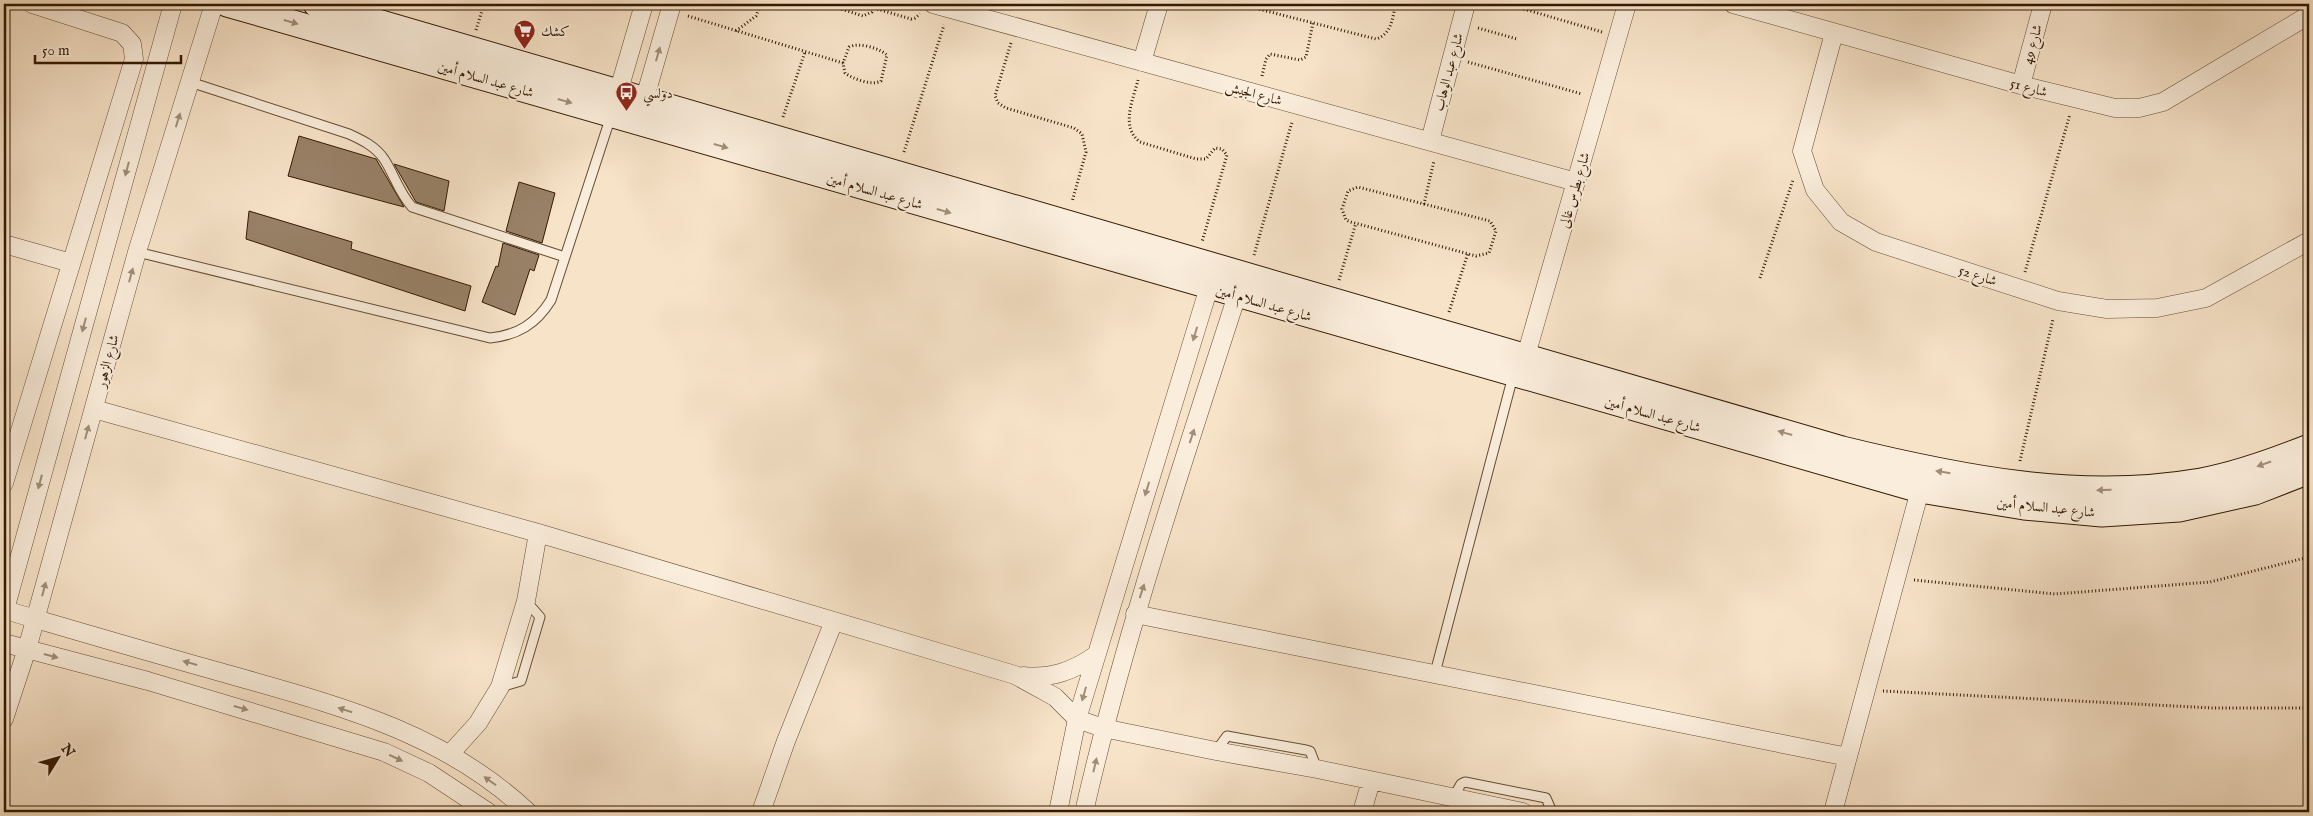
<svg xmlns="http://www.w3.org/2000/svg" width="2313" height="816" viewBox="0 0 2313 816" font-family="'IM FELL English',Amiri,serif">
  <rect width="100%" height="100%" fill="#f7e3c8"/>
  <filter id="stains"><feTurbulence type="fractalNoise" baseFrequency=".004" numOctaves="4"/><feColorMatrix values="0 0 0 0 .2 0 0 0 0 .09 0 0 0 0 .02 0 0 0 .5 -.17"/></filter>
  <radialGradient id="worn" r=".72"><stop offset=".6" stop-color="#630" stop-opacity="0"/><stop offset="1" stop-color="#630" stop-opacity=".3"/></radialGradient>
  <!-- building -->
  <path fill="#998268" stroke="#341900" d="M299 136 376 159 404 207 288 176Z
    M394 164 449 181 444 211 416 202Z
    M519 182 555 193 542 243 506 231Z
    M249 211 352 242 351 249 471 286 465 311 246 239Z
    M503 243 539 255 534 271 530 269 515 315 482 302 496 266 498 267Z"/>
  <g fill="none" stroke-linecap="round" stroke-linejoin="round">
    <defs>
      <path id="lane" d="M190 82 349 134C362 140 375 146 384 159 395 176 398 191 412 207L565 257
        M137 252 490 338C518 335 536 324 551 300L611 116
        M1435 673 1513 376
        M500 687 521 681 540 617 526 601
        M1216 751 1227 736 1306 750 1310 751 1317 769
        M1453 798 1461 784 1465 782 1546 798 1552 812"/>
      <path id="street" d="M933 4 1576 182
        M1733 4 2021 85 2115 108H2139L2163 102 2309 15
        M1834 33 1802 151 1815 190 1841 222 1876 242 2058 301 2107 309 2157 308 2206 298 2309 241
        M1142 62 1159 4
        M2021 85 2043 4
        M618 93 644 4
        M644 101 672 4
        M1430 141 1466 4
        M4 244 71 263
        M1523 366 1627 4
        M94 409 538 533 1015 675 1055 697 1077 719 1103 728 1216 751 1317 769 1523 812
        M4 483 134 59 132 44 122 33 32 4
        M5 610C77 631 148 652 220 672 332 704 441 730 528 812
        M4 613 173 4
        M1135 614 1848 757
        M4 643 148 681 384 752 429 773 488 812
        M1023 676C1051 679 1073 671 1096 655
        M4 719 27 649 137 252 214 4
        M450 754 478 723 500 687 526 601 538 533
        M761 812 786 741 834 621
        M1058 812 1077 719 1209 287
        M1084 812C1124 637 1182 466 1237 295
        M1362 812 1371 781
        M1833 812 1920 490"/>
      <path id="secondary" d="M227 4 1920 490 2024 507 2102 514 2179 509 2255 492 2309 471
        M316 4 1842 449C1961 478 2079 502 2201 481 2238 474 2274 461 2309 447"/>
    </defs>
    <!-- lane casing -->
    <use href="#lane" stroke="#654c32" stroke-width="11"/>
    <!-- street casing -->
    <use href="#street" stroke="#654c32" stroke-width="19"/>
    <!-- secondary casing -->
    <use href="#secondary" stroke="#341900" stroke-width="27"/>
    <!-- path -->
    <path stroke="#341900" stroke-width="3" stroke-dasharray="1 2.5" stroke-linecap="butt" d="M617 4 626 6
      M825 4 863 16 872 12 875 4
      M1128 4 1139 7
      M1239 4 1376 39C1392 34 1392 18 1396 4
      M1507 4 1602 32
      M874 8 911 19 915 18 920 14
      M688 16 843 63 845 73C853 79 872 86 881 81L887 55C879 48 859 42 849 47L843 63
      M1478 28 1517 39
      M476 30 484 4
      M736 31 756 16 761 4
      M1011 43 995 96 998 103 1006 108 1074 128 1082 134 1086 152 1072 202
      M1468 62 1582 94
      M1262 76 1266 59 1270 54 1300 60 1306 57 1313 23
      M1138 80C1133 100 1120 127 1140 142L1196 159H1206L1215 148 1222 149 1227 155 1202 242
      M783 117 805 52
      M904 152 944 25
      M1424 204 1490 221 1496 231 1489 253 1476 256 1351 222 1346 220 1342 209 1348 191 1358 187 1424 204 1434 161
      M1254 255 1292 122
      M2025 272 2070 114
      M1760 278 1793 180
      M1339 280 1356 223
      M1449 312 1468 253
      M2020 461 2053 319
      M1914 580 2055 594 2210 582 2309 557
      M1883 691 2213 708H2309"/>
    <!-- lane -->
    <use href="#lane" stroke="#faeddb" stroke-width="9"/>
    <!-- street -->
    <use href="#street" stroke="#faeddb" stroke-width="18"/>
    <!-- secondary -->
    <use href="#secondary" stroke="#faeddb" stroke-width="25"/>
  </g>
  <!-- one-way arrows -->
  <defs><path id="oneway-solid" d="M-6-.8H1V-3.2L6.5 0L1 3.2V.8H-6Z" transform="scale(1.25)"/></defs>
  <g fill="#a18e78">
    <use href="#oneway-solid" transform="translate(291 22) rotate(16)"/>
    <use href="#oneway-solid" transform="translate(658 54) rotate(-74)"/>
    <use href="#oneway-solid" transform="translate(565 101) rotate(16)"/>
    <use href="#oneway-solid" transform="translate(178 120) rotate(-73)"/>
    <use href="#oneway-solid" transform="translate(721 146) rotate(16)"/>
    <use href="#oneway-solid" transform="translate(127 169) rotate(105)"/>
    <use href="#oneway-solid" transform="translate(944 211) rotate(16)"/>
    <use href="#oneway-solid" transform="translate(131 275) rotate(-75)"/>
    <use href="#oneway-solid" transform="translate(84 325) rotate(105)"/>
    <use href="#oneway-solid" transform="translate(1195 334) rotate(107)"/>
    <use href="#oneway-solid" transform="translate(87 432) rotate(-75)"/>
    <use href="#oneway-solid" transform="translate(1785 433) rotate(-164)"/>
    <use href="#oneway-solid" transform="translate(1192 436) rotate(-72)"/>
    <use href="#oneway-solid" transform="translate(2264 464) rotate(161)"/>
    <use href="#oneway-solid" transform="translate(1943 472) rotate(-171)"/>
    <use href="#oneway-solid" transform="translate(40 482) rotate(105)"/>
    <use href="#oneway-solid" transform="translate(1147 489) rotate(107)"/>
    <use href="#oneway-solid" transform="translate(2104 490) rotate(179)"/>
    <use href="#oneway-solid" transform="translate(44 589) rotate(-75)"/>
    <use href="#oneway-solid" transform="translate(1142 591) rotate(-72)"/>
    <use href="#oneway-solid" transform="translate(51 656) rotate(15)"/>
    <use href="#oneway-solid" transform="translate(190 663) rotate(-164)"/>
    <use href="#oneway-solid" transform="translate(1084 694) rotate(106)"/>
    <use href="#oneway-solid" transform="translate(241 708) rotate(16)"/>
    <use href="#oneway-solid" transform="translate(345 710) rotate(-162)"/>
    <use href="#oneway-solid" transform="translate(396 758) rotate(25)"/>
    <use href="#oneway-solid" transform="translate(1095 765) rotate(-77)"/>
    <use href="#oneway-solid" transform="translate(490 781) rotate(-145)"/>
  </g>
  <!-- icons -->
  <defs>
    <symbol id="supermarket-pin" viewBox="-11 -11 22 30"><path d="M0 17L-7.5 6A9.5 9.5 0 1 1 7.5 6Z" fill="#8f2418" stroke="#faeddb"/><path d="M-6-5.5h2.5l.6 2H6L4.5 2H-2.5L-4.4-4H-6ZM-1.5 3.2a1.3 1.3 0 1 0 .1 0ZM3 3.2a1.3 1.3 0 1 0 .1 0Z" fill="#fff"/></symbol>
    <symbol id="bus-pin" viewBox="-11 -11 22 30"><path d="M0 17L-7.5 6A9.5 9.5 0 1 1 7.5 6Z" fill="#8f2418" stroke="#faeddb"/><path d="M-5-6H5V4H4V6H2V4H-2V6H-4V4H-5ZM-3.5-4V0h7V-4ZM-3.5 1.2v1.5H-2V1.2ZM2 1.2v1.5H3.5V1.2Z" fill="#fff"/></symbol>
  </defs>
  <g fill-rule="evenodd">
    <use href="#supermarket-pin" x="512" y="18" width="25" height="34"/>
    <use href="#bus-pin" x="614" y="80" width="25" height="34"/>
  </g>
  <g text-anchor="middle" stroke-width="4" stroke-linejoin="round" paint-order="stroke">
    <!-- poi labels -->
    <g font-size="14" fill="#341900" stroke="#faeddb" text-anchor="start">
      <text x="541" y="36">كشك</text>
      <text x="643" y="98">دولسي</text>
    </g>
    <!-- street labels -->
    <g font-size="14" fill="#341900" stroke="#faeddb">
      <text transform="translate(2032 44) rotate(-75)" y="5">شارع 49</text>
      <text transform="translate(1448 72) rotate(-75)" y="5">شارع عبد الوهاب</text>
      <text transform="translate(486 79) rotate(16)" y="5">شارع عبد السلام أمين</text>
      <text transform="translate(2029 87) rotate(15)" y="5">شارع 51</text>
      <text transform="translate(1254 93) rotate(15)" y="5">شارع الجيش</text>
      <text transform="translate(1574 190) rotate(-74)" y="5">شارع بطرس غالى</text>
      <text transform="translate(875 191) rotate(16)" y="5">شارع عبد السلام أمين</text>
      <text transform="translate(1978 275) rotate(18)" y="5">شارع 52</text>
      <text transform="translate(1264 303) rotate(16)" y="5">شارع عبد السلام أمين</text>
      <text transform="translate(107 361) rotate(-75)" y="5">شارع الزهور</text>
      <text transform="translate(1653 414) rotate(16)" y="5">شارع عبد السلام أمين</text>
      <text transform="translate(2046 507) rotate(6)" y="5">شارع عبد السلام أمين</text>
    </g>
  </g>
  <!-- margin -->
  <rect width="2313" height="816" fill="none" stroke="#f7e3c8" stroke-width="20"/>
  <rect x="5" y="5" width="2303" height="806" fill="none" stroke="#341900" stroke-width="2.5"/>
  <rect x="10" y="10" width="2293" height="796" fill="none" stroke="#341900"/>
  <!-- north arrow -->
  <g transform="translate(58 758) rotate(53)" stroke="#faeddb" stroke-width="4" paint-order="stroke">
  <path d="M0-4L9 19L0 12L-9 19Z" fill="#341900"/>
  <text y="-8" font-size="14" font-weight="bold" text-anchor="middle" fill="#341900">N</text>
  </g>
  <!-- scale -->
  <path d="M35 55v8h146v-8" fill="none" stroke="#341900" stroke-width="2.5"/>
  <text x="42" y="55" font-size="15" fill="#341900" stroke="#faeddb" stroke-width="4" paint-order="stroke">50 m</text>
  <rect width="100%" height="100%" filter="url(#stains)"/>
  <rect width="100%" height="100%" fill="url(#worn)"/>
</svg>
